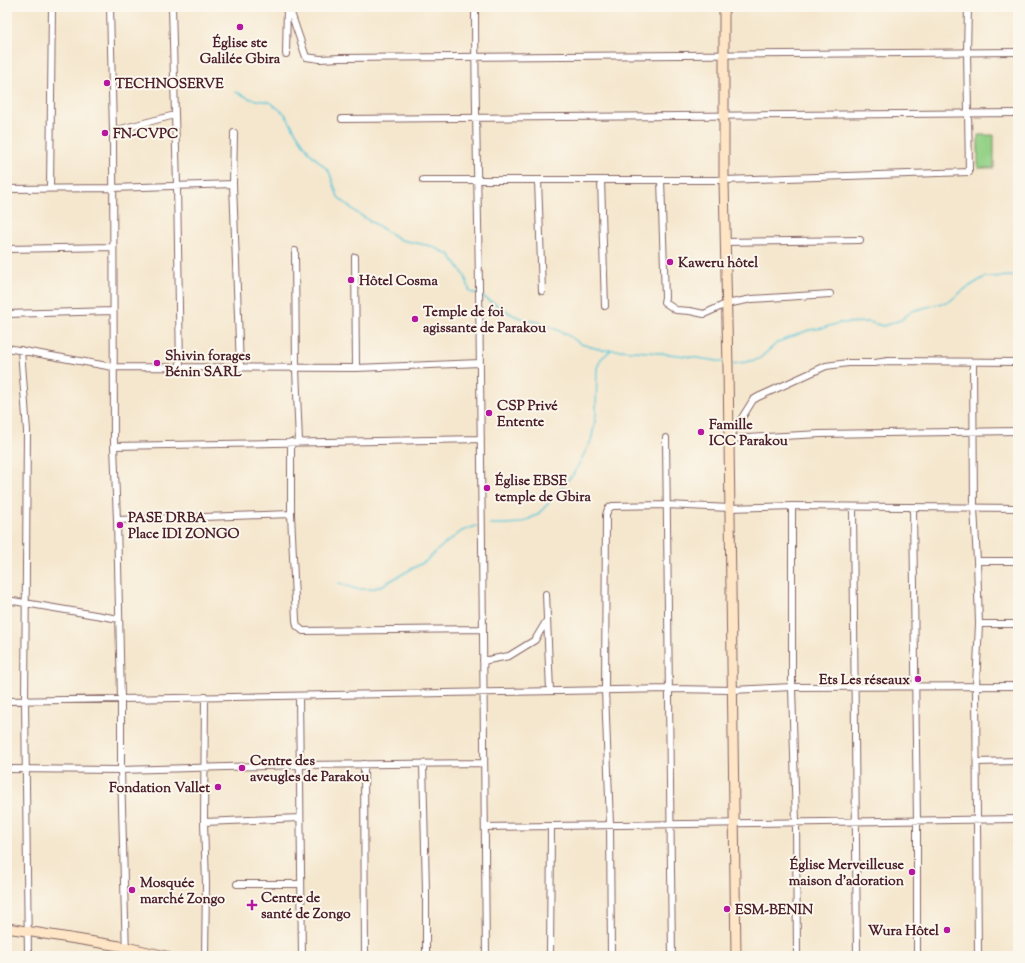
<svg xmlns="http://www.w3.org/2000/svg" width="1025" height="963" viewBox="0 0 1025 963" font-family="'Sorts Mill Goudy',serif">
  <rect width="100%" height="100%" fill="#fbf7ec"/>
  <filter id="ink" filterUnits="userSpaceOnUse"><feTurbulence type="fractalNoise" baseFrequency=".025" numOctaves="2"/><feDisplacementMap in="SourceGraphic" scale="8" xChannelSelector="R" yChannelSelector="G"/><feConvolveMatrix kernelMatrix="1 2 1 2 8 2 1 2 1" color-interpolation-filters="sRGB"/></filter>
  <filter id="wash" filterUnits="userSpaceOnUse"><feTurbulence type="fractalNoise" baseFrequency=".012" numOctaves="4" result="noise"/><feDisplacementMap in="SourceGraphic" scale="16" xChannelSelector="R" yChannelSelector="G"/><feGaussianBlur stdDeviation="0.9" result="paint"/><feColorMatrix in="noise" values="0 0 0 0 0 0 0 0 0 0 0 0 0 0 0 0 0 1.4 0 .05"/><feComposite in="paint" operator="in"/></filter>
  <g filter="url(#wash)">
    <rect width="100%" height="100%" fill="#f5e7ce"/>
    <!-- green -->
    <path fill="#95d288" stroke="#70785a" d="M978 135H994V168H978Z"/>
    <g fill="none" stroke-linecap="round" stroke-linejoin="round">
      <!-- stream -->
      <path stroke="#5ec7d9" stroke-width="1.5" d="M236 92 251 99 270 102 285 114 297 134 310 153 329 171 338 197 357 213 401 240 431 246 450 255 465 276 470 292 477 294
        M482 296 513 315 523 319 542 323 566 334 581 344 602 350H619L649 352 678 355 724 362
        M732 364 746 362 759 359 778 342 809 330 823 328 839 323 869 322 883 326 901 320 912 311 950 301 965 289 985 277 1018 276
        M490 524H504L521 523 537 515 547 505 574 473 591 441 594 427 596 414 597 368 601 359 611 350
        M339 583 356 589H372L381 586 426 561 442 546 462 531 476 526"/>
    </g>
  </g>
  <g filter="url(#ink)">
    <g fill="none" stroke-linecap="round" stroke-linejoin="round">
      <defs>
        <path id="street" d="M110 7 113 131 114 446 117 520 121 699V770L126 956
          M172 7 177 186 180 368
          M289 7 306 57 320 59 340 58 1018 52
          M475 7C475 101 478 195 479 288 482 511 484 733 486 956
          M286 54 287 7
          M342 119 1018 113
          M113 131 175 115
          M234 133 233 184 240 368
          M423 180H724L969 172 967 52 968 7
          M538 180 542 291
          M601 180 605 306
          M661 180 665 297 664 302 676 310 690 311 704 314 726 304 752 299 830 294
          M50 188 52 7
          M7 189 112 188 233 184
          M725 242 860 240
          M7 249 113 247
          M295 251 296 368 299 442
          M355 257 356 368
          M7 314 113 311
          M7 348 113 367 356 368 480 363
          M21 350 27 431 25 701 28 956
          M973 362 974 508 977 561 979 624 976 686 978 956
          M730 437 753 400 758 397 826 366 848 363H875L888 361 1018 362
          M666 438 672 956
          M729 439 820 434 1018 431
          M291 442V514L296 620 297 626 303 631 483 629
          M114 446 481 439
          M792 506V687L796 822 797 956
          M853 507 857 956
          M913 507 917 821V956
          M117 520 291 514
          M977 561H1018
          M546 594 550 691
          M7 600 119 619
          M979 624H1018
          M483 661 509 656 535 640 547 620
          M299 696 302 956
          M205 697 204 822 206 884 205 956
          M7 701 670 689 732 690 792 687 1018 686
          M977 762 1018 761
          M364 764 365 956
          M423 764 426 891V956
          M7 769 121 770 300 765 484 763
          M204 822 300 818
          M485 827 1018 819
          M237 884H301
          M550 956 551 826
          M611 956 610 825 605 690 606 515 608 509 612 506 667 505 730 508 792 506 1018 508"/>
        <path id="secondary" d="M724 7V180L728 368 736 956
          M7 928 126 947 166 956"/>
      </defs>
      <!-- street casing -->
      <use href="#street" stroke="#866564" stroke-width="8"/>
      <!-- secondary casing -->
      <use href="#secondary" stroke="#866564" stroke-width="11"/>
      <!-- street -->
      <use href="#street" stroke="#fff" stroke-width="6"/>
      <!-- secondary -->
      <use href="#secondary" stroke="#fde5c5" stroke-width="9"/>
    </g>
  </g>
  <!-- markers -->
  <g fill="#b5179e" stroke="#fbf7ec" stroke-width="1.5">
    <circle cx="240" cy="27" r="4"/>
    <circle cx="107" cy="83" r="4"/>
    <circle cx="105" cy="133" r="4"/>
    <circle cx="670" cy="262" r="4"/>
    <circle cx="351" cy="280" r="4"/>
    <circle cx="415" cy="319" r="4"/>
    <circle cx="157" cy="363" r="4"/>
    <circle cx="489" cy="413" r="4"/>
    <circle cx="701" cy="432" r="4"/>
    <circle cx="487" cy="488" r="4"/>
    <circle cx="120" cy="525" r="4"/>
    <circle cx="918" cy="679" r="4"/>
    <circle cx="242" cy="768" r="4"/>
    <circle cx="218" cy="787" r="4"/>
    <circle cx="912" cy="872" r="4"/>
    <circle cx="132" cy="890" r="4"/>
    <path d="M250 899h4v4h4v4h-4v4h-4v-4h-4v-4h4z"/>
    <circle cx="727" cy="909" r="4"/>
    <circle cx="947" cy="930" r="4"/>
  </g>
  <g text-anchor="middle" stroke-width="4" stroke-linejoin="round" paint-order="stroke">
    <!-- poi labels -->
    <g font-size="14" font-weight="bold" fill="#4a1f2b" stroke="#fbf7ec" text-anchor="start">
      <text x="240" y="47" text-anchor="middle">Église ste<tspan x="240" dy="16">Galilée Gbira</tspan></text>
      <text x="115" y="88">TECHNOSERVE</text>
      <text x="113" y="138">FN-CVPC</text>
      <text x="678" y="267">Kaweru hôtel</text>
      <text x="359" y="285">Hôtel Cosma</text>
      <text x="423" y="316">Temple de foi<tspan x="423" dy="16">agissante de Parakou</tspan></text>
      <text x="165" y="360">Shivin forages<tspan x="165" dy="16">Bénin SARL</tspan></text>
      <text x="497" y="410">CSP Privé<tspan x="497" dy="16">Entente</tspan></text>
      <text x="709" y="429">Famille<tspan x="709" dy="16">ICC Parakou</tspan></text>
      <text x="495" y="485">Église EBSE<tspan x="495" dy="16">temple de Gbira</tspan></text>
      <text x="128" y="522">PASE DRBA<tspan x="128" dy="16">Place IDI ZONGO</tspan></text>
      <text x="910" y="684" text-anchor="end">Ets Les réseaux</text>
      <text x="250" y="765">Centre des<tspan x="250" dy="16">aveugles de Parakou</tspan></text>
      <text x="210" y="792" text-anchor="end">Fondation Vallet</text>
      <text x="904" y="869" text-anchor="end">Église Merveilleuse<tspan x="904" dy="16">maison d'adoration</tspan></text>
      <text x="140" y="887">Mosquée<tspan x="140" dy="16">marché Zongo</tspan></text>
      <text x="261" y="902">Centre de<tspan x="261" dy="16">santé de Zongo</tspan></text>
      <text x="735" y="914">ESM-BENIN</text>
      <text x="939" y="935" text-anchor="end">Wura Hôtel</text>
    </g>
  </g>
  <!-- margin -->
  <rect width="1025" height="963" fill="none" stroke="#fbf7ec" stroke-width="24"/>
</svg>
